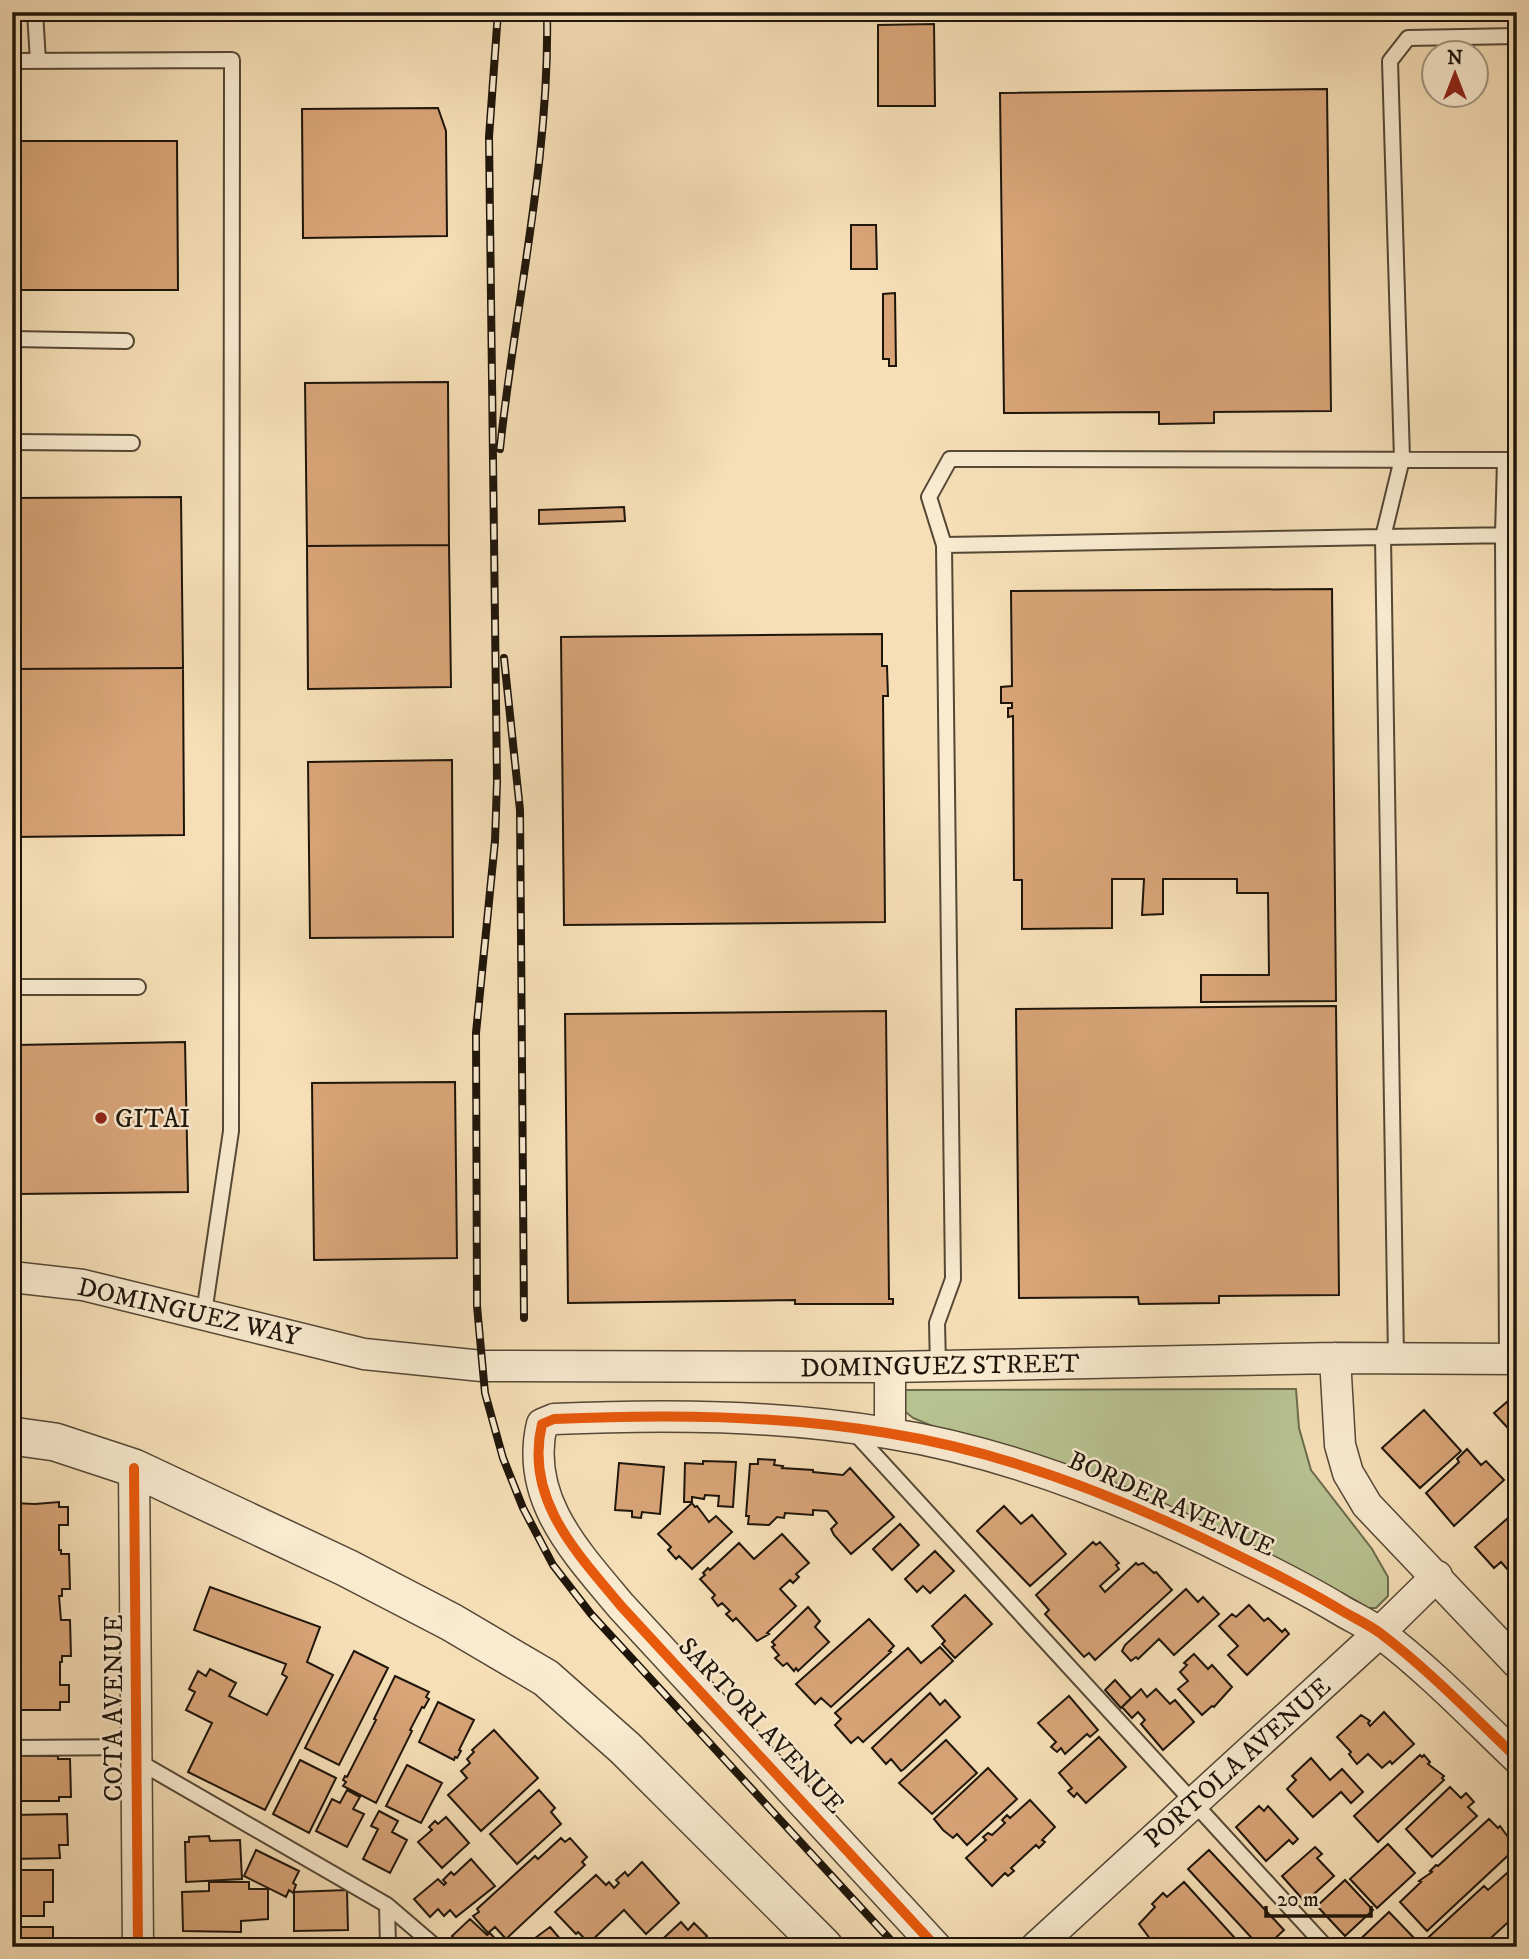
<svg xmlns="http://www.w3.org/2000/svg" width="1529" height="1959" viewBox="0 0 1529 1959" font-family="'IM FELL DW Pica',serif">
  <rect width="100%" height="100%" fill="#f6dfb7"/>
  <filter id="stains"><feTurbulence type="fractalNoise" baseFrequency=".00286" numOctaves="4"/><feColorMatrix values="0 0 0 0 .2 0 0 0 0 .09 0 0 0 0 .02 0 0 0 .5 -.17"/></filter>
  <radialGradient id="worn" r=".72"><stop offset=".6" stop-color="#630" stop-opacity="0"/><stop offset="1" stop-color="#630" stop-opacity=".3"/></radialGradient>
  <!-- green -->
  <path fill="#b8c291" stroke="#6b6c4e" stroke-width="2" d="M1296 1389 1299 1428 1311 1470 1372 1549 1388 1577V1596L1376 1608H1361L1265 1552 1171 1508 937 1428 913 1418 902 1409V1390Z"/>
  <!-- building -->
  <path fill="#d8a478" stroke="#1e150a" stroke-width="2" d="M934 24 935 106H878V25Z
    M1327 89 1331 411 1214 412V423L1159 424V412L1004 413 1000 93Z
    M438 108 446 131 447 236 303 238 302 109Z
    M12 141H177L178 290H12Z
    M851 225H876L877 269H851Z
    M895 293 896 366H889V359H883V294Z
    M448 382 449 545 307 546 305 383Z
    M181 497 183 668 12 669V498Z
    M624 507 625 521 539 524V510Z
    M449 545 451 687 308 689 307 546Z
    M1332 589 1336 1001 1201 1002V975H1269L1268 893H1237V879H1163V914L1142 915 1144 879H1112V928L1022 929V880H1014L1013 716 1008 717V708H1012V703H1001V687L1012 686 1011 591Z
    M882 634V666H887L888 696H883L885 922 564 925 561 637Z
    M183 668 184 835 13 837 12 669Z
    M452 760 453 937 310 938 308 762Z
    M1336 1006 1339 1295 1219 1296V1303L1139 1304 1138 1297 1019 1298 1016 1009Z
    M886 1011 889 1299H893V1304H795V1300L568 1303 565 1014Z
    M185 1042 188 1192 17 1194 15 1045Z
    M455 1082 457 1258 314 1260 312 1083Z
    M1508 1401 1517 1411V1438L1494 1413Z
    M1424 1410 1461 1451 1420 1488 1382 1448Z
    M1467 1449 1481 1465 1486 1461 1504 1480 1454 1526 1426 1493 1459 1462 1457 1459Z
    M758 1459 775 1460 774 1465 783 1466 782 1468 813 1470V1472L843 1475 850 1468 894 1517 851 1554 834 1535 831 1529 837 1523 827 1511 813 1510V1515L785 1513 784 1518 777 1517 769 1525 748 1524 749 1516H746L750 1464H758Z
    M703 1461 736 1462 733 1507 718 1506 719 1496 705 1495 704 1499 692 1497V1502H684L685 1463 703 1464Z
    M619 1463 664 1467 660 1514 642 1512 641 1518 632 1517V1511L615 1510Z
    M59 1502V1507H68V1525H59V1550H61V1554H69L70 1589H62V1596H59L61 1620H70L71 1656H62V1662H60V1685H69V1702H60V1710H12V1503L35 1504Z
    M692 1503 695 1507 697 1506 709 1522 716 1516 732 1532 692 1569 679 1556 676 1559 668 1550 671 1547 658 1534Z
    M1004 1506 1021 1524 1032 1515 1066 1554 1030 1586 977 1531Z
    M1517 1510V1578L1516 1579 1501 1562 1494 1568 1475 1547Z
    M900 1524 919 1545 892 1570 873 1549Z
    M782 1534 809 1563 796 1574 799 1577 793 1583 790 1580 780 1589 796 1606 767 1633 769 1634 757 1641 736 1618 733 1621 726 1614 730 1611 722 1603 718 1606 712 1598 715 1595 700 1579 705 1575 703 1573 708 1568 710 1570 739 1543 754 1559Z
    M1093 1542 1096 1545 1100 1542 1119 1563 1116 1565 1119 1569 1100 1586 1105 1592 1136 1563 1138 1565 1143 1563 1154 1573 1156 1572 1172 1590 1095 1660 1089 1653 1084 1657 1045 1614 1049 1610 1036 1595Z
    M935 1551 954 1571 930 1593 923 1586 917 1592 905 1579Z
    M210 1587 320 1627 307 1662 333 1675 265 1810 188 1772 212 1723 186 1710 195 1692 189 1689 198 1671 206 1676 210 1669 236 1683 229 1696 267 1715 287 1677 282 1674 286 1664 194 1630Z
    M1186 1589 1198 1602 1203 1597 1219 1614 1174 1655 1159 1639 1138 1659 1136 1657 1131 1661 1122 1651 1125 1645Z
    M965 1595 992 1624 955 1658 942 1644 945 1641 932 1626Z
    M1249 1605 1264 1621 1268 1618 1282 1632 1285 1629 1289 1634 1247 1675 1228 1655 1238 1646 1219 1626 1232 1614 1236 1617Z
    M808 1607 820 1621 815 1627 829 1642 798 1671 796 1668 794 1671 787 1663 783 1666 775 1658 779 1655 772 1647 775 1645 772 1642Z
    M869 1619 894 1646 889 1651 891 1652 831 1707 821 1698 815 1704 796 1684Z
    M940 1647 953 1661 863 1742 858 1737 851 1743 835 1725 841 1719 835 1713 908 1648 921 1663Z
    M354 1651 388 1668 339 1765 305 1748Z
    M1194 1654 1208 1669 1212 1665 1232 1687 1214 1707 1212 1706 1202 1715 1178 1689 1188 1681 1180 1672 1187 1665 1184 1663Z
    M395 1676 429 1692 426 1697 429 1699 424 1708 422 1707 410 1730 412 1731 376 1803 343 1786 346 1782 343 1780 345 1776 347 1777 376 1720 374 1719Z
    M1115 1680 1131 1698 1121 1708 1105 1690Z
    M1141 1689 1147 1697 1156 1689 1170 1704 1175 1700 1194 1722 1163 1750 1141 1724 1145 1720 1138 1712 1132 1718 1122 1707Z
    M930 1693 940 1705 945 1700 960 1717 904 1769 901 1771 891 1759 886 1764 872 1748Z
    M1069 1696 1098 1730 1090 1737 1087 1734 1065 1754 1061 1748 1057 1752 1051 1747 1056 1742 1038 1723Z
    M438 1702 474 1720 459 1750 461 1751 457 1758 455 1757 454 1760 419 1742Z
    M1384 1712 1414 1744 1392 1764 1390 1761 1382 1768 1368 1754 1357 1764 1349 1754 1351 1752 1337 1737 1361 1715 1370 1721 1368 1723 1370 1726Z
    M494 1730 538 1778 481 1831 448 1795 467 1778 461 1771 470 1763 467 1759 474 1752 472 1750Z
    M1099 1737 1126 1767 1086 1803 1077 1793 1074 1797 1068 1791 1072 1788 1059 1773Z
    M946 1740 977 1773 932 1814 899 1783Z
    M1420 1755 1422 1757 1424 1755 1430 1762 1428 1764 1444 1776 1442 1778 1444 1780 1378 1842 1354 1816Z
    M12 1756H58V1759H70L71 1797H59V1801H12Z
    M1311 1758 1330 1780 1342 1769 1363 1792 1351 1803 1341 1792 1313 1817 1287 1789 1296 1780 1292 1776Z
    M300 1760 336 1778 309 1833 273 1814Z
    M407 1765 442 1783 421 1823 386 1806Z
    M988 1768 1017 1799 967 1845 957 1834 953 1838 943 1830 934 1819Z
    M1450 1787 1461 1798 1466 1793 1474 1802 1468 1807 1477 1816 1432 1857 1406 1829Z
    M347 1790 360 1797 353 1809 364 1814 347 1847 316 1831 332 1799 340 1803Z
    M539 1790 555 1808 551 1812 561 1824 517 1864 490 1834Z
    M1030 1800 1055 1827 1042 1840 1045 1842 1039 1848 1036 1845 1011 1868 1014 1871 1008 1876 1005 1873 992 1886 966 1858 986 1840 983 1837 988 1833 992 1835 1005 1823 1002 1820 1007 1815 1010 1818Z
    M1259 1806 1264 1811 1268 1806 1298 1839 1293 1844 1289 1840 1266 1861 1236 1827Z
    M379 1811 398 1821 392 1832 407 1840 390 1873 363 1859 378 1829 371 1826Z
    M67 1814 68 1845H59L60 1858 12 1859V1815Z
    M446 1817 469 1843 442 1868 418 1842 432 1830 429 1827 435 1821 438 1824Z
    M1489 1819 1498 1828 1500 1826 1516 1848 1427 1931 1400 1902 1421 1882 1419 1881 1432 1872 1430 1871 1436 1865 1438 1866Z
    M209 1836 210 1841 240 1840 242 1879 186 1882 185 1842H189V1837Z
    M561 1838 565 1842 570 1838 587 1857 582 1862 585 1865 506 1939 495 1927 488 1933 473 1916 479 1912 477 1909 535 1856 538 1859Z
    M1388 1844 1415 1873 1377 1908 1350 1879Z
    M1315 1847 1322 1854 1317 1858 1334 1876 1305 1902 1282 1876Z
    M256 1850 299 1871 293 1883 296 1885 293 1893 289 1890 286 1897 244 1876Z
    M1209 1850 1284 1930 1266 1947H1260L1188 1869Z
    M471 1859 495 1886 456 1917 450 1910 444 1916 438 1909 430 1917 414 1899 438 1879 444 1885 446 1883 443 1880 451 1872 454 1875Z
    M642 1862 679 1903 646 1934 624 1910 589 1943 578 1932 576 1934 555 1912 596 1875 606 1885 609 1882 614 1888 619 1883 616 1880 625 1872 628 1876Z
    M1515 1866 1517 1867V1914L1481 1947H1418L1484 1886 1488 1890Z
    M12 1870H53V1902H44V1916H12Z
    M1345 1880 1373 1910 1345 1936 1317 1906Z
    M209 1882H249V1889H268V1919L241 1921V1932L183 1931 182 1892 209 1891Z
    M1184 1882 1243 1947H1160L1153 1938 1151 1940 1139 1924 1155 1907 1152 1904 1163 1893 1167 1897Z
    M347 1890 348 1930 294 1931V1892Z
    M1389 1912 1416 1940 1409 1947H1352Z
    M470 1919 487 1935 490 1933 503 1947H462L452 1936Z
    M681 1922 688 1930 694 1923 707 1936 700 1943 704 1947H654Z
    M12 1927H53V1947H12Z
    M550 1927 567 1947H517L524 1941 527 1944Z
    M348 1943V1947H294V1944Z
    M188 1944H242V1947H188Z"/>
  <g fill="none" stroke-linecap="round" stroke-linejoin="round">
    <defs>
      <path id="service" d="M35 12 38 61
        M1517 36 1408 38 1390 61 1402 459 1383 537 1517 535
        M12 61 232 60 231 1131 204 1313
        M12 339 126 341
        M12 442 132 443
        M1505 460 1503 535 1507 1359
        M944 545 1383 537 1396 1359
        M12 987H138
        M938 1366 937 1323 953 1279 944 545 929 497 950 459 1517 460
        M853 1431 1326 1947
        M12 1748 136 1747
        M136 1760 387 1905 436 1947
        M387 1905 388 1947"/>
      <path id="minor" d="M12 1277 83 1285 364 1354 482 1366 890 1367 1335 1358 1517 1359
        M1335 1358 1340 1445 1348 1473 1367 1505 1517 1663
        M890 1367V1433
        M134 1468 138 1947
        M936 1947 621 1606C577 1553 524 1499 542 1424L554 1419C665 1414 777 1415 887 1433 1007 1452 1123 1498 1231 1552 1268 1570 1304 1588 1339 1609 1352 1617 1368 1624 1380 1633 1429 1670 1473 1716 1517 1758
        M1036 1947 1379 1633 1437 1576"/>
      <path id="tertiary" d="M12 1436 55 1442 134 1468 347 1568 451 1622 546 1678 625 1748 824 1947"/>
    </defs>
    <!-- service casing -->
    <use href="#service" stroke="#544835" stroke-width="18"/>
    <!-- minor casing -->
    <use href="#minor" stroke="#544835" stroke-width="33"/>
    <!-- tertiary casing -->
    <use href="#tertiary" stroke="#544835" stroke-width="40"/>
    <!-- service -->
    <use href="#service" stroke="#f9ead0" stroke-width="14"/>
    <!-- minor -->
    <use href="#minor" stroke="#f9ead0" stroke-width="30"/>
    <!-- tertiary -->
    <use href="#tertiary" stroke="#f9ead0" stroke-width="37"/>
    <defs>
      <path id="rail" d="M498 12 489 137 497 782 495 841 476 1033 477 1306 485 1393 503 1458 523 1508 553 1565 591 1614 897 1947
        M500 449C515 304 550 159 547 12
        M504 658 520 810 524 1318"/>
    </defs>
    <!-- rail casing -->
    <use href="#rail" stroke="#1e150a" stroke-width="8"/>
    <!-- rail -->
    <use href="#rail" stroke="#f9ead0" stroke-width="5" stroke-dasharray="16" stroke-linecap="butt"/>
    <defs>
      <path id="cycleway" d="M134 1468 138 1947
        M936 1947 621 1606C577 1553 524 1499 542 1424L554 1419C665 1414 777 1415 887 1433 1007 1452 1123 1498 1231 1552 1268 1570 1304 1588 1339 1609 1352 1617 1368 1624 1380 1633 1429 1670 1473 1716 1517 1758"/>
    </defs>
    <!-- cycleway casing -->
    <use href="#cycleway" stroke="#f9ead0" stroke-width="15"/>
    <!-- cycleway -->
    <use href="#cycleway" stroke="#e8590c" stroke-width="10"/>
  </g>
  <!-- markers -->
  <circle fill="#8f2418" stroke="#f9ead0" stroke-width="2.5" cx="101" cy="1118" r="7"/>
  <g text-anchor="middle" stroke-width="5" stroke-linejoin="round" paint-order="stroke">
    <!-- poi labels -->
    <g font-size="26" fill="#1e150a" stroke="#f9ead0" text-anchor="start">
      <text x="115" y="1127">GITAI</text>
    </g>
    <!-- street labels -->
    <g font-size="26" fill="#1e150a" stroke="#f9ead0">
      <text transform="translate(189 1311) rotate(13)" y="9">DOMINGUEZ WAY</text>
      <text transform="translate(940 1365) rotate(-1)" y="9">DOMINGUEZ STREET</text>
      <text transform="translate(1172 1503) rotate(24)" y="9">BORDER AVENUE</text>
      <text transform="translate(113 1708) rotate(-90)" y="9">COTA AVENUE</text>
      <text transform="translate(762 1725) rotate(47)" y="9">SARTORI AVENUE</text>
      <text transform="translate(1237 1762) rotate(-42)" y="9">PORTOLA AVENUE</text>
    </g>
  </g>
  <!-- margin -->
  <rect width="1529" height="1959" fill="none" stroke="#f6dfb7" stroke-width="42"/>
  <rect x="14" y="14" width="1501" height="1931" fill="none" stroke="#1e150a" stroke-width="3.5"/>
  <rect x="21" y="21" width="1487" height="1917" fill="none" stroke="#1e150a" stroke-width="2"/>
  <!-- north arrow -->
  <g transform="translate(1455 74)"><circle r="33" fill="#f9ead0" stroke="#a19581" stroke-width="2"/>
  <path d="M0-5L12 26L0 18L-12 26Z" fill="#8f2418"/>
  <text y="-10" font-size="19" font-weight="bold" text-anchor="middle" fill="#1e150a">N</text>
  </g>
  <!-- scale -->
  <path d="M1266 1906v10h105v-10" fill="none" stroke="#1e150a" stroke-width="3.5"/>
  <text x="1277" y="1906" font-size="21" fill="#1e150a" stroke="#f9ead0" stroke-width="5" paint-order="stroke">20 m</text>
  <rect width="100%" height="100%" filter="url(#stains)"/>
  <rect width="100%" height="100%" fill="url(#worn)"/>
</svg>
